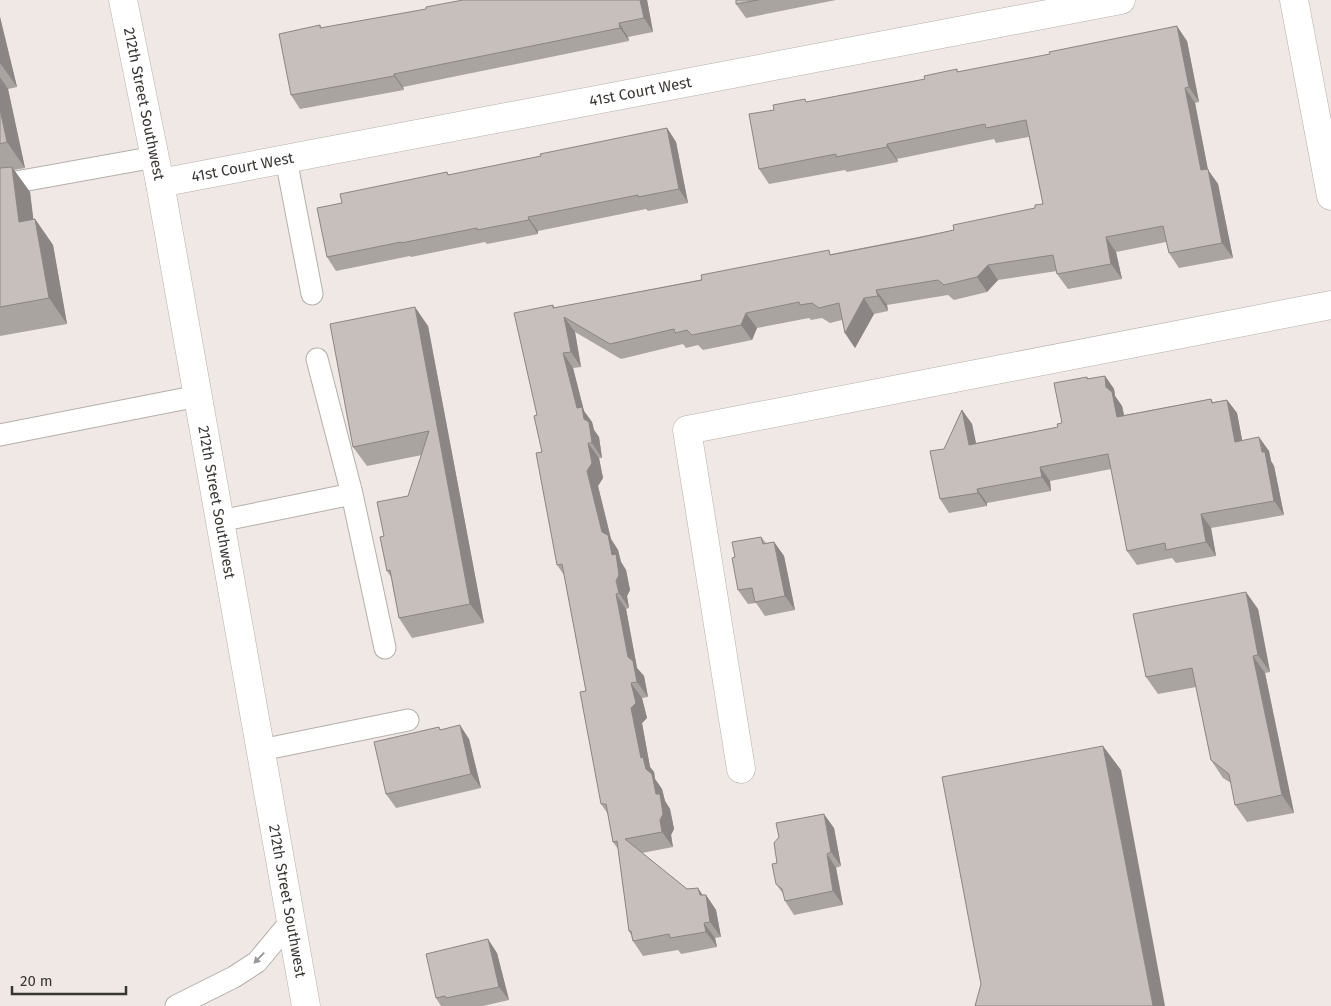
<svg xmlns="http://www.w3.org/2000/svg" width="1331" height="1006" viewBox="0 0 1331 1006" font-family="'Fira Sans',sans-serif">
  <rect width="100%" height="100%" fill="#efe8e4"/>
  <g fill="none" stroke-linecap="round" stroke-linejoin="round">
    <defs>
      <path id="service" d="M286 159 312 294
        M0 185 155 157
        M0 435 198 396
        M352 494 385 648
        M220 521 352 494 317 359
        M261 750 408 720
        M176 1006 234 977 257 962 291 921"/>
      <g id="minor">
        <path id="s1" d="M160 183 1121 0"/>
        <path d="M741 769 687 430 1331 305"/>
      </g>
      <path id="tertiary" d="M1294 0 1331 196"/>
      <g id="secondary">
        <path id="s2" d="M123 0 160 183 306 1006"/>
      </g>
    </defs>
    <!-- service casing -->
    <use href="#service" stroke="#b6afab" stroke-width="23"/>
    <!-- minor casing -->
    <use href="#minor" stroke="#b6afab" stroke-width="29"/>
    <!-- tertiary casing -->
    <use href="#tertiary" stroke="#b6afab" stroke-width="29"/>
    <!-- secondary casing -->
    <use href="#secondary" stroke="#b6afab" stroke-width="29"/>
    <!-- service -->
    <use href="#service" stroke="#fff" stroke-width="21"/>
    <!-- minor -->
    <use href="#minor" stroke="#fff" stroke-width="28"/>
    <!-- tertiary -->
    <use href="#tertiary" stroke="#fff" stroke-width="28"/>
    <!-- secondary -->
    <use href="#secondary" stroke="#fff" stroke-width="28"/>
  </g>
  <!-- wall -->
  <path fill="#aaa4a1" d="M647 0 653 32 628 37 629 41 403 87 404 90 300 109 291 95 320 25 322 28Z
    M736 0H836L746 18 736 4Z
    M0 17 17 87 8 89 25 168 14 170 30 192 33 220 35 219 53 245 67 324 0 336Z
    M1187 41 1199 102 1195 103 1208 170 1218 184 1233 258 1179 268 1169 253 1166 242 1116 252 1122 279 1068 289 1057 274V271L998 280 987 292 954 300 948 295 887 305 888 311 874 314 855 348 845 333 842 320 830 323 822 318 811 320 809 318 757 328 752 340 703 350 698 345 686 348 683 344 621 359 575 332 581 367 573 368 584 411 592 422 594 430 599 437 602 458H599L603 478 598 486 611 539 618 550 621 562 626 570 630 590 627 596 629 608 626 609 637 668 644 676 648 697 642 698 647 718 642 723 650 767 654 772 655 779 662 789 665 801 670 809 674 829 671 835 673 847 642 853 687 889 703 895H706L716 910 721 937 715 938 717 947 681 954 678 950 643 956 633 941 631 935 629 931 618 849 613 842 608 814 601 804 586 691 564 575 557 565 537 415 553 305 555 308 954 230 1035 208 1043 204 1029 137 996 143 994 139 897 159 898 162 847 172 845 170 769 184 759 169 774 110 807 102 925 79 957 69 958 72Z
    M667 128 676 142 688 203 648 211 646 209 538 231V234L487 244 485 242 411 257 410 256 336 271 327 257 447 172 449 175 541 156Z
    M428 326 484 623 412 638 399 618 391 577 387 571 384 536 408 496 422 455 367 466 353 447Z
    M1105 376 1114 389 1115 396 1122 406 1124 415 1211 399 1213 402 1227 400 1237 413 1242 440 1269 451 1271 461 1274 466 1284 515 1211 528 1216 556 1176 563 1172 558 1137 565 1127 551 1111 469 1050 481 1051 491 987 503V506L949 513 940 499 944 449 962 410 972 424 976 443 1058 427 1062 423 1087 377 1088 379Z
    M761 537 766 543 774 542 784 556 795 610 765 616 756 603 748 604 738 590 735 557Z
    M1258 609 1270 672 1265 673 1294 813 1247 822 1235 805 1231 783 1223 778 1211 760 1196 687 1158 694 1146 677Z
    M441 729 469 739 481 788 396 808 386 794Z
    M834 828 841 866 836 868 843 905 794 915 785 901 784 895 776 884 777 863Z
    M497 953 509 1000 483 1006H441L436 998Z"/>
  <!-- shaded-wall -->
  <path fill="#8b8683" d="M640 0H647L653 32 644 18Z
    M0 17 17 87 0 63Z
    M619 23 628 37 629 41 620 28Z
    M1177 26 1187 41 1199 102 1189 87Z
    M394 74 403 87 404 90 394 76Z
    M0 77 8 89 25 168 7 142 0 109Z
    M1185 88 1195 103 1208 170 1218 184 1233 258 1222 243 1201 170Z
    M667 128 676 142 688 203 679 189Z
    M887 144 897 159 898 162 887 147Z
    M12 167 30 192 37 248 19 222Z
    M528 217 538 231V234L529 220Z
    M35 219 53 245 67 324 49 298Z
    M1106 237 1116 252 1122 279 1111 264Z
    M988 265 998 280 987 292 977 277Z
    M876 290 887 305 888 311 878 296Z
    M864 298 874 314 855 348 845 333Z
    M415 307 428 326 484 623 470 604Z
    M746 313 757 328 752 340 741 325Z
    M564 317 575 332 581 367 571 352Z
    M563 353 573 368 584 411 592 422 594 430 599 437 602 458 592 443 577 408Z
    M1105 376 1114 389 1115 396 1122 406 1127 430 1117 417 1106 387Z
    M1227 400 1237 413 1245 455 1235 442Z
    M962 410 972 424 979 458 969 445Z
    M1259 437 1269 451 1271 461 1274 466 1284 515 1274 501Z
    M588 443 599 458 603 478 598 486 611 539 618 550 621 562 626 570 630 590 627 596 629 608 619 593 612 555 602 532 587 471Z
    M1040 467 1050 481 1051 491 1042 477Z
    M977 489 987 503V506L978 493Z
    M1201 514 1211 528 1216 556 1206 542Z
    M774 542 784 556 795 610 785 596Z
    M1246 592 1258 609 1270 672 1258 655Z
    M616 594 626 609 637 668 644 676 648 697 637 682 628 657Z
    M1253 656 1265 673 1294 813 1282 795Z
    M631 683 642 698 647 718 642 723 650 767 654 772 655 779 662 789 665 801 670 809 674 829 671 835 673 847 662 832 656 794 641 758 631 708Z
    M460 725 469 739 481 788 471 774Z
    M1103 746 1121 770 1165 1006H1153Z
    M824 814 834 828 841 866 831 852Z
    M827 854 836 868 843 905 833 891Z
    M698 888 706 900V895L716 910 721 937 710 922 700 895Z
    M704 923 715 938 717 947 706 932Z
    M488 939 497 953 509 1000 499 987Z"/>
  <!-- building -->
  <path fill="#c6bfbb" stroke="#8b8683" d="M463 0H640L644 18 619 23 620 28 394 74V76L291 95 279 34 320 25V28L426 9V7Z
    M736 0H758L736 4Z
    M1177 26 1189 87 1185 88 1201 170 1208 169 1222 243 1169 253 1163 226 1106 237 1111 264 1057 274 1053 255 988 265 977 277 944 285 938 280 876 290 878 296 864 298 845 333 839 303 819 308 812 303 800 305 799 302 746 313 741 325 692 335 687 330 675 333 674 329 610 344 564 317 571 352 563 353 577 408 582 407 584 419 589 422 592 443H588L592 463 587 471 602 532 608 535 612 555 616 554 619 575 616 581 619 593 616 594 628 657 633 661 637 682 631 683 636 703 631 708 641 758 643 757 646 769 652 774 656 794H660L663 814 660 820 662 832 625 839 687 889 698 888 700 895H706L710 922 704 923 706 932 670 938 669 934 633 941 631 931H629L617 841 613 842 606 804H601L580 692 586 691 562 564 557 565 536 453 542 452 534 416 537 415 514 313 553 305V308L702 280 701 275 829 250 830 255 918 238 954 230 953 225 1035 208V205L1043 204 1026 120 986 128 985 124 887 144V147L836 157V154L759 169 749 114 774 110 773 105 805 99 806 102 925 79 924 76 957 69V72L1050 54 1049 52Z
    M0 109 7 142 0 144Z
    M667 128 679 189 638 197V195L528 217 529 220 477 230V228L401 243V242L327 257 317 208 342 203 340 194 447 172 448 175 541 156 540 154Z
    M12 167 19 222 35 219 49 298 0 307V168Z
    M415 307 470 604 399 618 390 570 387 571 380 537 384 536 377 502 408 496 429 431 353 447 330 324Z
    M1105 376 1106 387 1112 392 1117 417 1211 399 1212 403 1227 400 1235 442 1259 437 1262 452H1265L1274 501 1201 514 1206 542 1166 550 1165 543 1127 551 1108 454 1040 467 1042 477 977 489 978 493 940 499 930 451 944 449 962 410 969 445 1058 427 1057 424 1062 423 1054 383 1087 377V379Z
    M761 537 763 544 774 542 785 596 755 602 752 588 738 590 732 558 735 557 732 542Z
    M1246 592 1258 655 1253 656 1282 795 1235 805 1229 774 1211 760 1192 668 1146 677 1133 614Z
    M460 725 471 774 386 794 374 742 439 727 440 730Z
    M1103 746 1153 1006H975L981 984 942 777Z
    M824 814 831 852 827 854 833 891 785 901 782 889 776 884 772 864 777 863 774 843 779 837 776 823Z
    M488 939 499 987 446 998 445 996 436 998 426 954Z"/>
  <!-- one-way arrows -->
  <defs><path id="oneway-solid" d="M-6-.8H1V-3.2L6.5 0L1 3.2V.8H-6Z" transform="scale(1.25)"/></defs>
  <use fill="#9c9a99" href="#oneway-solid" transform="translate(259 958) rotate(134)"/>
  <g text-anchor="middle" stroke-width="4.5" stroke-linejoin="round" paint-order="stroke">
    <!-- street labels -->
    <g font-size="15" fill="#383533" stroke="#efe8e4">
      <text dy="5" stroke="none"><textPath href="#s1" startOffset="489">41st Court West</textPath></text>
      <text dy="5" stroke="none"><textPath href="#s2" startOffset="106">212th Street Southwest</textPath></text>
      <text dy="5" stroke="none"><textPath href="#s1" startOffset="84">41st Court West</textPath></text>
      <text dy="5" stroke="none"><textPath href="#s2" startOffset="511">212th Street Southwest</textPath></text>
      <text dy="5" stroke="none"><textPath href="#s2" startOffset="916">212th Street Southwest</textPath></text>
    </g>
  </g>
  <!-- scale -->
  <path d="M12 986v8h114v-8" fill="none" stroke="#383533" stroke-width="2.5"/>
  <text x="20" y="986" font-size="15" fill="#383533" stroke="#efe8e4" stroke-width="4" paint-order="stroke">20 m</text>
</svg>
